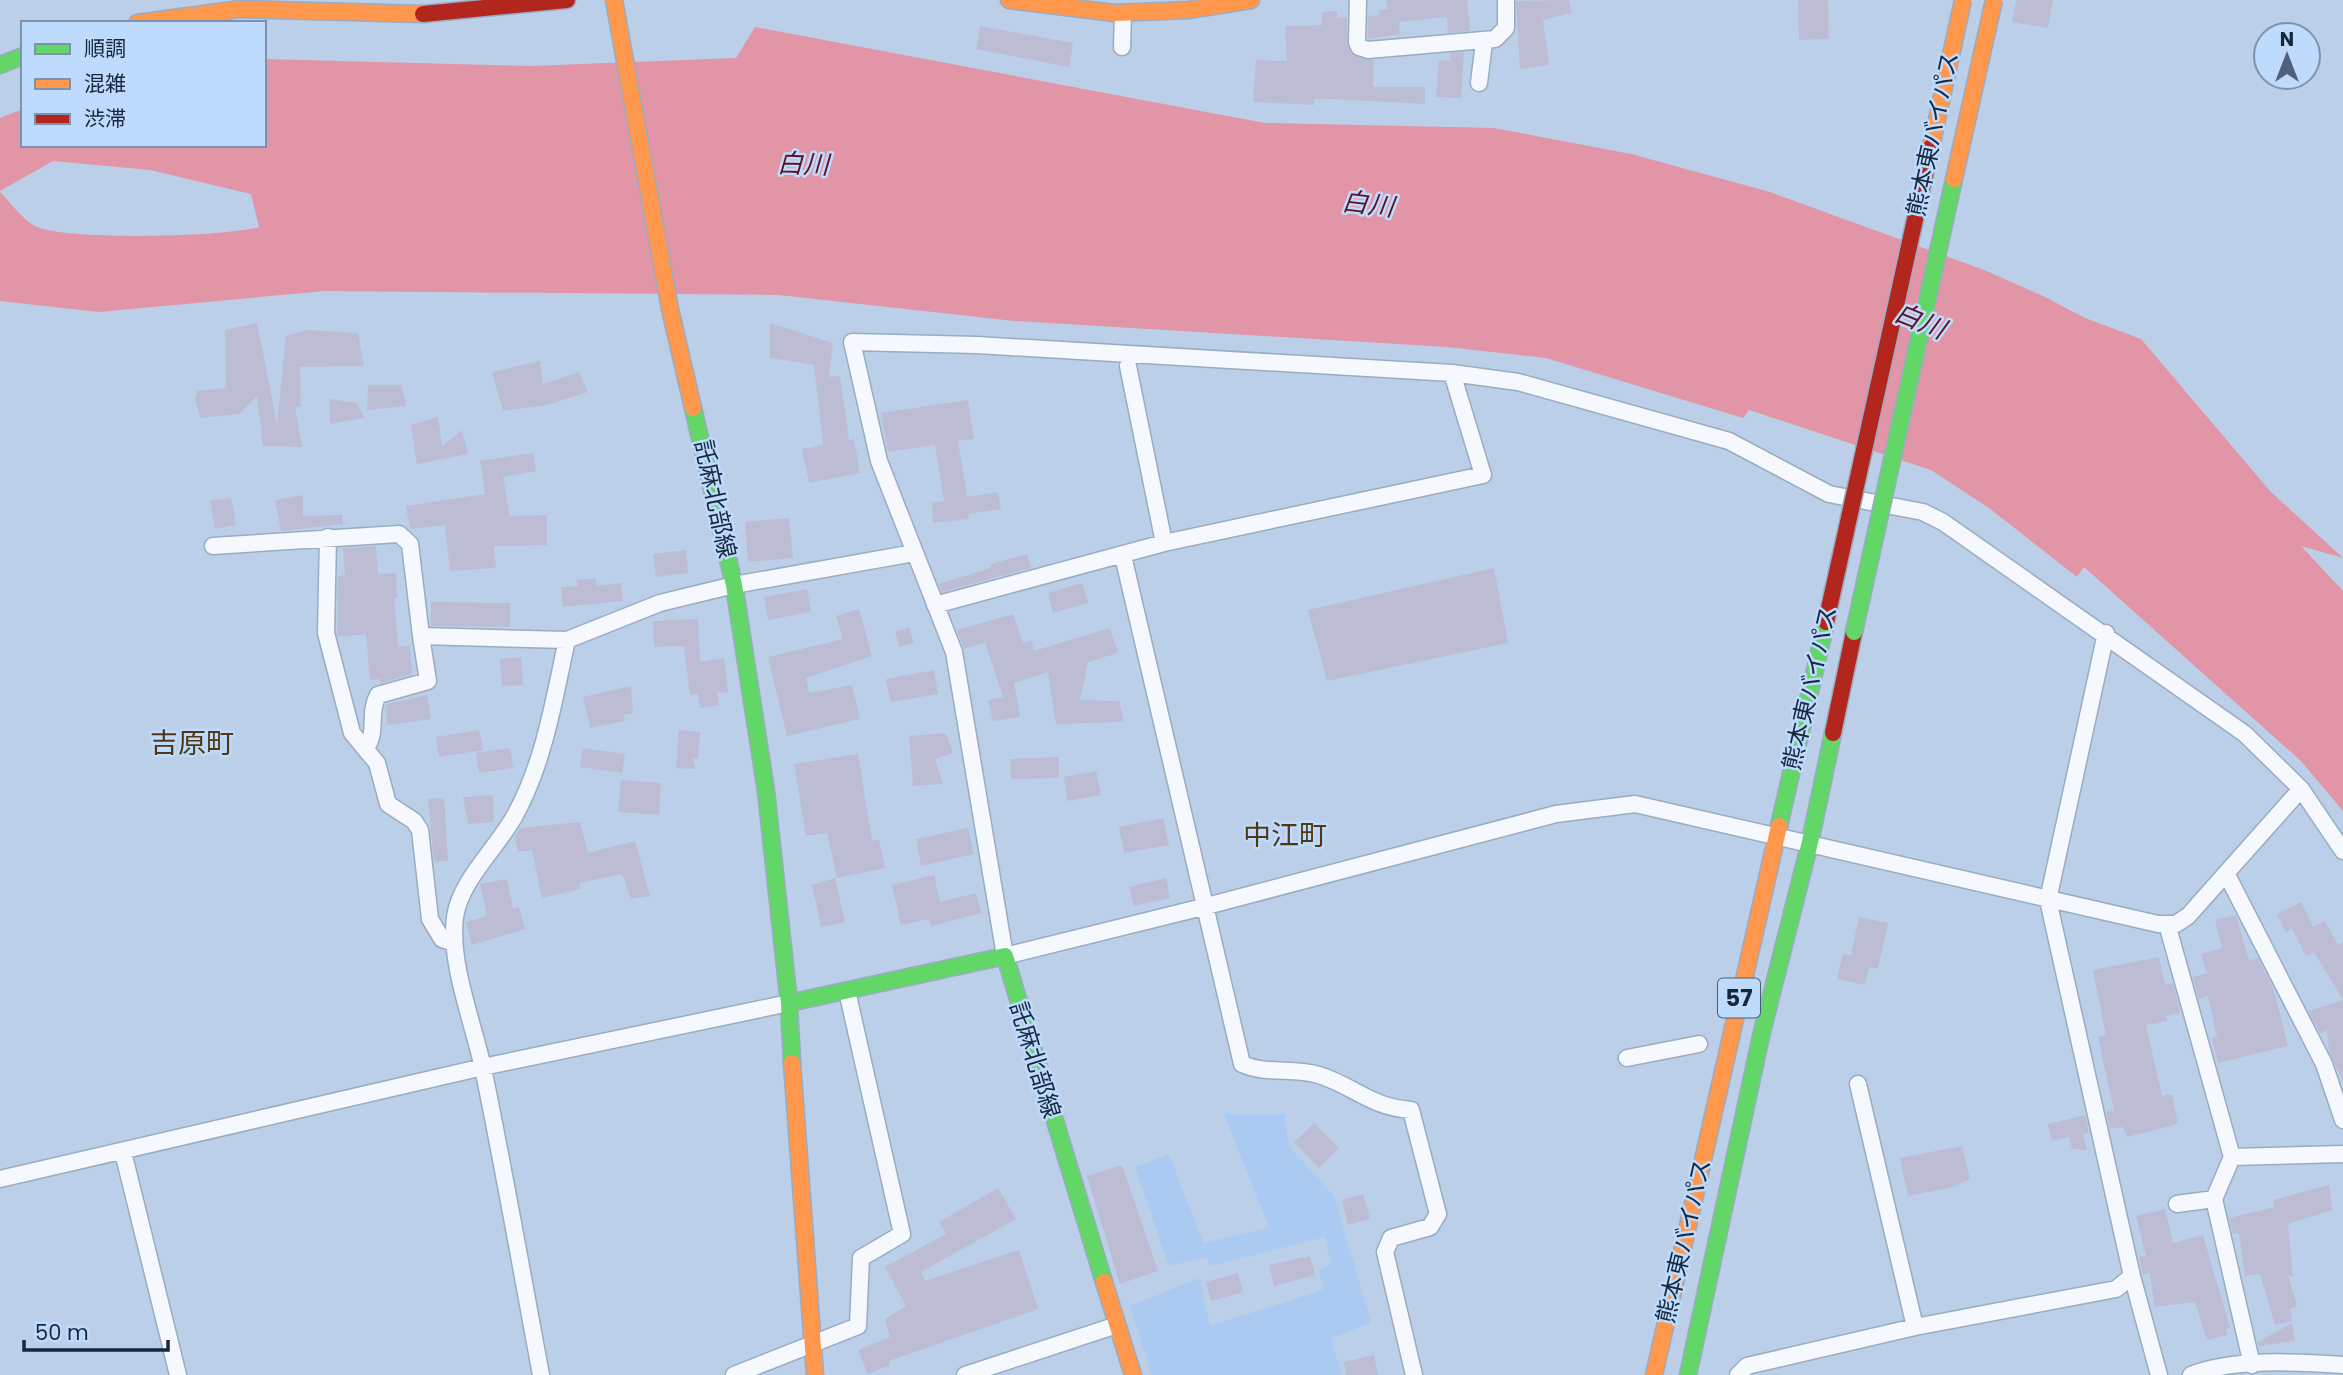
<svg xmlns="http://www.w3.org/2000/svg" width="2343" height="1375" viewBox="0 0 2343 1375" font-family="Poppins,'Noto Sans JP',sans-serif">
  <rect width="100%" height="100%" fill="#bbcfe9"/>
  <!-- built -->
  <path fill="#aacaf1" d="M1224 1114H1285L1288 1145 1334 1196 1371 1323 1331 1338 1342 1375H1152L1130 1306 1199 1278 1210 1326 1323 1290 1319 1271 1331 1263 1325 1237 1211 1266 1206 1257 1169 1266 1135 1167 1169 1154 1203 1243 1269 1228Z"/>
  <!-- water -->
  <path fill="#e295a6" d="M755 27 1265 123 1494 128 1631 154 1770 192 1984 270 2043 296 2085 318 2141 339 2270 491 2343 558 2301 546 2343 591V811L2301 761 2084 567 2077 577 1989 508 1931 470 1749 410 1743 418 1546 358 1447 347 1014 321 779 295 325 291 99 312 0 301V192C10 202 22 219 35 226 64 241 225 237 259 227L251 194 150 170 53 161 0 191V118L23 109V145H264V59L531 66 736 58Z"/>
  <!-- building -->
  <path fill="#bcbdd4" d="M1386 0H1467L1470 31 1448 33 1447 17 1399 22 1400 34 1368 39V16L1380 15 1379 10 1388 9Z
    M1569 0 1572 13 1543 20 1549 65 1520 69 1516 1Z
    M1798 0H1828L1829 39 1799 40Z
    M2016 0H2053L2048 28 2012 22Z
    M1337 11V18L1347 17V42L1351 54 1374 60 1373 87H1425V104L1332 99H1314V105L1253 102 1256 60 1287 61 1285 26 1322 25V12Z
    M980 26 1073 43 1069 67 976 49Z
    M1464 52 1461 98 1436 97 1439 60 1451 61 1450 53Z
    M257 323 277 424 286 336 307 330 358 333 364 366 300 367 301 407H295L302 447 263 446 257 396 239 414 201 418 195 400 197 391 226 388 225 330Z
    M770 323 833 343 829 377 840 376 849 440 854 439 860 473 809 483 802 449 823 445 814 365 770 358Z
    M540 361 543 384 579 372 588 392 547 405 503 411 492 372Z
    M368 385H402L406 406 367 410Z
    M329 399 357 403 364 418 330 424Z
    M968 400 974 439 958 441 967 497 998 492 1001 509 968 514 969 519 933 523 932 502 944 501 935 445 888 452 881 413Z
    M438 417 442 446 462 430 468 454 417 464 411 425Z
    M533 453 536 471 503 477 510 516 547 515V545L494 546 496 568 450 571 445 525 410 529 406 506 485 494 480 461Z
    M303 495V516L342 515 343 524 281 531 275 500Z
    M231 498 236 525 215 529 210 501Z
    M789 518 793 558 748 562 745 522Z
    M376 546 378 574 396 573 397 598H394L398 647 410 646 412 674 381 683 380 679 370 680 366 634 338 637 337 628 338 576 345 575 343 548Z
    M686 550 688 573 656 577 653 554Z
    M1027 554 1031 568 942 592 938 584 991 568 990 564Z
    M1494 568 1508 643 1327 681 1308 610Z
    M596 578V586L621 583 623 601 563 607 561 587 578 586 577 580Z
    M1082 583 1088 603 1053 613 1048 593Z
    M807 589 811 612 768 620 764 597Z
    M431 602 510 603V627L431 626Z
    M859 609 872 656 806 678 809 693 852 685 860 719 787 736 768 657 843 639 836 616Z
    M1013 614 1023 643 1031 640 1034 651 1110 628 1118 653 1088 662 1080 700 1119 701 1124 722 1056 724 1048 672 1014 683 1020 717 993 721 988 700 1003 697 985 642 964 649 957 630Z
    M698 619 700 662 724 658 728 692 717 693 719 705 700 708 698 694 690 695 684 646 654 647 653 621Z
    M909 627 914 643 900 647 895 632Z
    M521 657 523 685 502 686 500 659Z
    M934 670 938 694 891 702 886 679Z
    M631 686 633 713 624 715 625 721 590 728 583 697Z
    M427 695 431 719 387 725 386 704Z
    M479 730 483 750 439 757 436 737Z
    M679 730 700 732 698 758 693 759 695 769 676 768Z
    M946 733 953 753 935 759 943 784 913 786 909 736Z
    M510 748 513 768 479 773 476 753Z
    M583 748 625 754 622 773 580 767Z
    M858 754 872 841 879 839 885 868 837 878 827 833 806 836 794 764Z
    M1059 757V778L1011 779 1010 759Z
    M1096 771 1101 795 1068 801 1064 777Z
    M621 780 661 783 659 815 618 812Z
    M493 795 494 822 468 824 463 797Z
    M444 798 448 861 434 862 428 799Z
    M1163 818 1169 845 1124 853 1119 827Z
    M580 822 588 853 635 841 650 896 631 899 622 874 579 883 581 889 542 898 532 850 518 852 515 836 520 828Z
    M968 828 974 854 921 866 916 839Z
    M934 875 940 902 976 893 981 913 931 926 929 919 901 925 892 885Z
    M835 878 845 922 821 927 812 885Z
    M1166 878 1170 898 1134 906 1129 887Z
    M507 879 513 909 519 907 525 929 472 945 466 922 487 916 480 884Z
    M2301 902 2313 927 2325 921 2338 945 2343 942V1080L2329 1052 2327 1030 2320 1033 2308 1011 2343 1000 2314 952 2306 956 2292 929 2286 932 2277 914Z
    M2236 915 2249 961 2258 958 2273 988 2288 1046 2218 1063 2212 1038 2217 1037 2208 996 2199 999 2193 977 2207 973 2201 954 2222 948 2215 920Z
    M1859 917 1888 923 1878 969 1869 967 1865 985 1837 979 1843 954 1851 955Z
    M2159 957 2165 985 2173 983 2180 1013 2166 1016 2167 1021 2146 1025 2162 1096 2172 1094 2178 1124 2127 1137 2123 1127 2110 1129 2106 1112 2114 1111 2098 1037 2106 1035 2093 970Z
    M2085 1115 2089 1133 2083 1134 2087 1150 2072 1149 2069 1137 2052 1141 2048 1124Z
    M1314 1123 1339 1148 1319 1168 1294 1142Z
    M1962 1146 1970 1179 1953 1187 1908 1196 1900 1158Z
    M1122 1165 1158 1271 1120 1284 1087 1176Z
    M2329 1185 2332 1210 2288 1224 2293 1277 2288 1275 2297 1306 2290 1309 2292 1321 2275 1325 2260 1274 2245 1276 2239 1233 2233 1234 2229 1218 2275 1207 2273 1200Z
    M998 1188 1016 1219 921 1272 925 1281 1019 1250 1038 1309 889 1361 890 1365 868 1374 858 1350 890 1337 885 1319 906 1306 885 1267 946 1234 939 1222Z
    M1363 1194 1370 1219 1348 1225 1342 1200Z
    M2165 1209 2173 1243 2203 1235 2230 1328 2226 1329 2227 1335 2207 1340 2195 1302 2155 1307 2150 1273 2143 1275 2139 1257 2146 1256 2136 1216Z
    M1310 1256 1315 1275 1274 1286 1269 1265Z
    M1238 1273 1243 1292 1211 1301 1206 1282Z
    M2292 1323 2295 1341 2258 1346V1342Z
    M1374 1355 1378 1375H1346L1344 1362Z"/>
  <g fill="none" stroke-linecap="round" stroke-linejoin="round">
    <defs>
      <path id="street" d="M1358 0 1357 42 1359 47 1368 50 1495 39 1506 28V0
        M1122 47 1123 13
        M1479 83 1484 42
        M1128 366 1164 543
        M1452 373 977 345 852 342 879 461 954 652 1005 956 1203 907 1556 814 1635 804 2158 924H2176L2188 916 2301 789
        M328 537 326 633 352 733 377 763 388 804 414 821 420 830 430 919 442 939 454 943
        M213 546 399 534 410 544 421 636 567 640 660 603 734 585 914 553
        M1123 556 1242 1064C1267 1075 1293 1067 1319 1075 1354 1086 1370 1107 1411 1110L1438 1214 1430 1227 1391 1238 1385 1252 1414 1375
        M935 605 1164 543 1483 475 1452 373 1518 382 1729 441 1829 494 1923 512 1943 522 2245 734 2301 789 2343 851
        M2106 633 2048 900 2132 1276 2159 1375
        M366 748C378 731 368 712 378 695L428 681 421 636
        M2226 873 2324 1064 2343 1120
        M2167 924 2232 1157 2343 1154
        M1627 1058 1699 1044
        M1858 1084 1915 1327
        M123 1152 178 1375
        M0 1179 483 1067 789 1003
        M2214 1199 2252 1365
        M2177 1204 2214 1199 2232 1157
        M541 1375C522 1273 504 1170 483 1068 473 1022 449 963 455 917 460 881 496 849 514 817 544 764 554 699 567 640
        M734 1375 858 1326 861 1258 902 1234 847 991
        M965 1375 1117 1325
        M1738 1375 1747 1366 1915 1327 2116 1289 2132 1276
        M2191 1375C2233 1358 2298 1362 2343 1365"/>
      <path id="fast" d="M0 65 23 56
        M693 408 734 585 766 791 789 1003 792 1063
        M1779 826 1826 622
        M789 1003 1005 956 1104 1282
        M1688 1375 1761 1036 1810 842 1833 733"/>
      <path id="slow" d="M614 0 670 309 693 408
        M1009 0 1114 13 1188 10 1251 0
        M137 23 240 9 423 14
        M792 1063 815 1375
        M1104 1282 1133 1375
        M1654 1375 1779 826"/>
      <path id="jam" d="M423 14 567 0
        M1833 733 1854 632"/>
    </defs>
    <!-- street casing -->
    <use href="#street" stroke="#9aacc2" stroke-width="19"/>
    <!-- fast casing -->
    <use href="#fast" stroke="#9aacc2" stroke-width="19"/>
    <!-- slow casing -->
    <use href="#slow" stroke="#9aacc2" stroke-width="19"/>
    <!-- jam casing -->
    <use href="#jam" stroke="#9aacc2" stroke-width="19"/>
    <!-- street -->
    <use href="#street" stroke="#f5f8fc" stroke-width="16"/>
    <!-- fast -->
    <use href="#fast" stroke="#63d668" stroke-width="16"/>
    <!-- slow -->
    <use href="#slow" stroke="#ff974d" stroke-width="16"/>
    <!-- jam -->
    <use href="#jam" stroke="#b3261e" stroke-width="16"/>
    <defs>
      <path id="fast-bridge" d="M1854 632 1954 179"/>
      <path id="slow-bridge" d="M1931 147 1963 0
        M1954 179 1994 0"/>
      <path id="jam-bridge" d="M1826 622 1931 147"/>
    </defs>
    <!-- fast-bridge casing -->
    <use href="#fast-bridge" stroke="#9aacc2" stroke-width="19" stroke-linecap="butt"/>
    <!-- slow-bridge casing -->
    <use href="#slow-bridge" stroke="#9aacc2" stroke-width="19" stroke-linecap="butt"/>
    <!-- jam-bridge casing -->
    <use href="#jam-bridge" stroke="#9aacc2" stroke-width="19" stroke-linecap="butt"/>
    <!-- fast-bridge -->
    <use href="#fast-bridge" stroke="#63d668" stroke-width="16"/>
    <!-- slow-bridge -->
    <use href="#slow-bridge" stroke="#ff974d" stroke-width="16"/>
    <!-- jam-bridge -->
    <use href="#jam-bridge" stroke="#b3261e" stroke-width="16"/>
  </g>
  <g text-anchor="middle" stroke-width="5" stroke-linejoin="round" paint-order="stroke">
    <!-- shield labels -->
    <rect fill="#bedafd" stroke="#485d77" stroke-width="2" x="1718" y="978.5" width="42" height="39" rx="5"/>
    <g font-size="23" font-weight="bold" fill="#16283e">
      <text x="1739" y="1006">57</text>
    </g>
    <!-- street labels -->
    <g font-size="24" fill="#16283e" stroke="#bedafd">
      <text transform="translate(1933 134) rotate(-78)" y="8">熊本東バイパス</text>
      <text transform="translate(715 499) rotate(78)" y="8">託麻北部線</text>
      <text transform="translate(1810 688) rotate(-77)" y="8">熊本東バイパス</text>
      <text transform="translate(1035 1060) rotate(73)" y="8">託麻北部線</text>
      <text transform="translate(1684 1241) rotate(-77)" y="8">熊本東バイパス</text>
    </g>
    <!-- water labels -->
    <g font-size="26" font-style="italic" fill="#5d1322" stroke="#bedafd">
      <text transform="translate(803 164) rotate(2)" y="9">白川</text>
      <text transform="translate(1368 204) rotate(7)" y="9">白川</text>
      <text transform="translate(1920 321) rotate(22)" y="9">白川</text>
    </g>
    <!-- quarter labels -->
    <g font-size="28" fill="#503815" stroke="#bedafd">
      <text x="192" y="753">吉原町</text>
      <text x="1285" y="845">中江町</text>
    </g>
  </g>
  <!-- legend -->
  <rect x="21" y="21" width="245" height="126" fill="#bedafd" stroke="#7b93b1" stroke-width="2"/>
  <rect x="35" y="44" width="35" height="10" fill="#63d668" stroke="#7b93b1" stroke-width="2"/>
  <text x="84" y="56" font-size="21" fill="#16283e">順調</text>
  <rect x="35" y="79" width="35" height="10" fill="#ff974d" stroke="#7b93b1" stroke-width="2"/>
  <text x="84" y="91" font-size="21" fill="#16283e">混雑</text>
  <rect x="35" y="114" width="35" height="10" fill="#b3261e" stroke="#7b93b1" stroke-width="2"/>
  <text x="84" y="126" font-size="21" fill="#16283e">渋滞</text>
  <!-- north arrow -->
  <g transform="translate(2287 56)"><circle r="33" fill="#bedafd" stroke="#7b93b1" stroke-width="2"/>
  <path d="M0-5L12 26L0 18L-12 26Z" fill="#50627a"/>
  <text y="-10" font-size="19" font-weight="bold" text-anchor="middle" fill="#16283e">N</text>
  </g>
  <!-- scale -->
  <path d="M24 1340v10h144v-10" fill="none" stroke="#16283e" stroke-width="3.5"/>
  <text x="35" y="1340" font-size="21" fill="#16283e" stroke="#bedafd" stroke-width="5" paint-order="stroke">50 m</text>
</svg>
